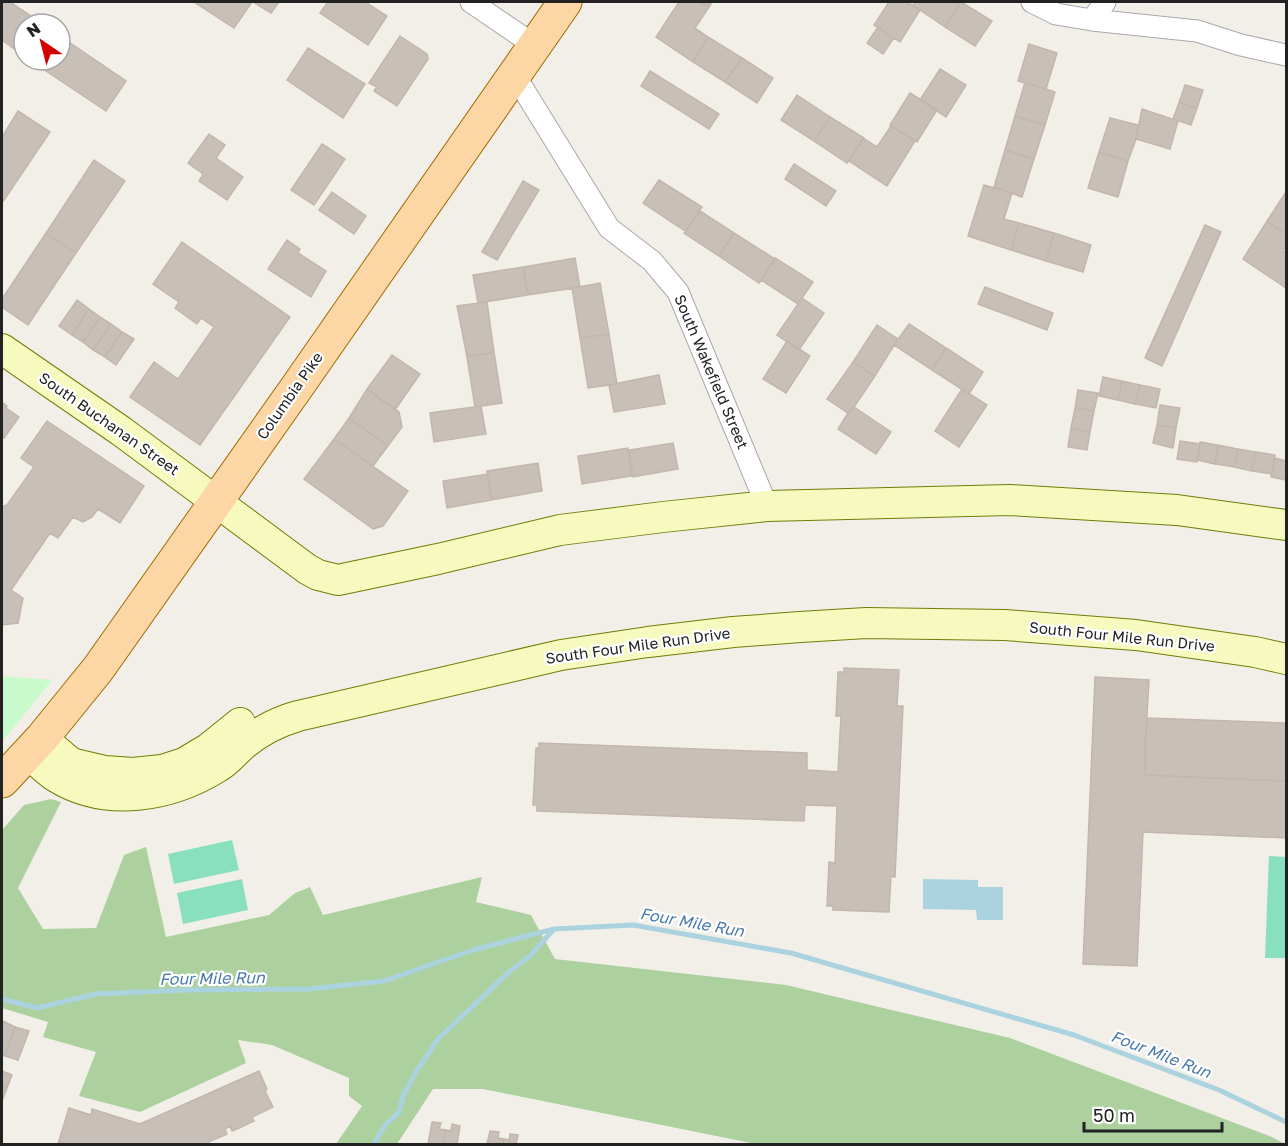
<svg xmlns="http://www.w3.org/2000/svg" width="1288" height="1146" viewBox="0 0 1288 1146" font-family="'Golos Text',sans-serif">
  <rect width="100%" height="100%" fill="#f2efe9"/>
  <!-- forest -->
  <path fill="#add19e" d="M51 799 61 802 18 888 43 929 96 928 124 855 146 847 166 937 269 915 295 893 310 887 323 915 482 877 476 902 531 915 555 959 786 985 1010 1038 1272 1137 1285 1144H756L483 1089H433L397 1144H336L362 1106 349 1096V1078L272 1045 238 1040 246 1063 140 1112 79 1096 96 1052 43 1037 48 1022 2 1008V830L24 805Z"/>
  <!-- park -->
  <path fill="#c8facc" d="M2 676 52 680 2 742Z"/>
  <!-- pitch -->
  <path fill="#88e0be" d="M232 840 239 870 174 884 168 854Z
    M1269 856 1286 857V958H1265Z
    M242 879 248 910 183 924 177 893Z"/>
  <!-- water -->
  <path fill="#aad3df" d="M923 879 978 880V887H1003V920H977L976 910 923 909Z"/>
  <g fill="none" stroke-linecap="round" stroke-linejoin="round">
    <!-- stream -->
    <path stroke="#aad3df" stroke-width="5" d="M2 999 37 1008 96 994 186 990 309 989 384 981 473 950 554 929 633 925 791 953 1074 1035 1219 1090 1286 1122
      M374 1144 385 1125 399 1112 403 1096 416 1072 438 1039 510 971 531 955 553 930"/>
  </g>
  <!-- building -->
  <path fill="#c7bfb8" stroke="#c4b6ab" stroke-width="1.5" d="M2 2H10L43 24H24V56L2 40Z
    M194 2H252L234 28Z
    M253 2H279L271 13Z
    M328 2H365L387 16 368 45 320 13Z
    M679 2H699L709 7 695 28 708 37 693 62 656 37Z
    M699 2H712L709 7Z
    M889 2H907L920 10 900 42 874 25Z
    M915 2H961L945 27 913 5Z
    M961 2 992 21 975 46 945 27Z
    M878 27 894 38 883 54 867 43Z
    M60 36 126 81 106 111 31 61 60 60Z
    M400 36 427 54 428 59 397 106 374 91 377 87 369 83Z
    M708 37 742 58 725 82 693 62Z
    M1029 44 1057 53 1046 89 1018 81Z
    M308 48 365 84 343 118 287 80Z
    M742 58 773 78 757 103 725 82Z
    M940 69 966 85 946 117 920 100Z
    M650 71 719 114 709 129 641 86Z
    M1025 82 1055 92 1045 125 1015 116Z
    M1185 85 1203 90 1197 108 1179 103Z
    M910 93 937 110 917 142 890 125Z
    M797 95 830 117 814 141 781 120Z
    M1179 103 1197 108 1191 125 1173 119Z
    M1142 109 1178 121 1170 149 1136 139Z
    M18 111 50 132 2 203V137Z
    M1015 116 1045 125 1034 159 1005 150Z
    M830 117 864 138 847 163 814 141Z
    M1110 118 1138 125 1136 139 1128 161 1099 152Z
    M891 126 915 141 887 186 849 161 863 138 877 147Z
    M209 134 225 145 216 158 243 177 227 200 199 181 203 174 188 163Z
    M322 144 345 159 314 205 291 190Z
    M1005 150 1034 159 1022 197 994 187Z
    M1099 152 1128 161 1118 197 1088 188Z
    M94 160 125 181 76 253 46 233Z
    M794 164 836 191 826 206 785 179Z
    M659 180 702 207 685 231 643 203Z
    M523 181 539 190 497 260 482 252Z
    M984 185 1012 193 1004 219 1019 223 1011 250 968 236Z
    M332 192 366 216 354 234 319 210Z
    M1286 192V234L1267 221Z
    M700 211 734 233 719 256 684 233Z
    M1267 221 1286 234V245L1283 251 1286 253V288L1243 259Z
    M1019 223 1054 233 1046 261 1011 250Z
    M1205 225 1221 232 1162 366 1145 358Z
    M46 233 76 253 28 325 2 307V299Z
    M734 233 775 259 759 283 719 256Z
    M1054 233 1091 245 1083 272 1046 261Z
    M287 240 300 249 298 253 326 271 311 297 268 269Z
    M182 242 290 317 200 445 130 397 154 362 178 379 214 327 201 318 197 324 175 308 179 302 153 284Z
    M575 258 580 287 528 295 523 267Z
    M775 258 813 282 798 304 761 280Z
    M523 267 528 295 478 303 473 275Z
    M600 283 609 334 580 338 572 288Z
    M985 287 1053 313 1047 330 978 304Z
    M802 298 824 313 799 350 777 335Z
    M77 300 89 309 72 335 59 326Z
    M487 302 494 352 467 357 457 306Z
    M89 309 100 317 83 342 72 335Z
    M100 317 111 324 93 350 83 342Z
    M111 324 122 332 105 357 93 350Z
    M909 324 946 348 932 370 894 345Z
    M877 325 898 339 875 376 853 362Z
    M122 332 134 339 116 365 105 357Z
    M609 334 617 384 588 388 580 338Z
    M787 341 810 356 786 393 763 379Z
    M946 348 983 372 969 394 932 370Z
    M494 352 502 403 475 407 467 357Z
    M392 355 420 374 395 410 367 389Z
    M853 362 875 376 854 407 848 413 827 399Z
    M659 375 665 404 614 412 609 385Z
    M1103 377 1122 381 1118 400 1099 396Z
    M1122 381 1140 385 1135 404 1118 400Z
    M1140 385 1160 389 1156 408 1135 404Z
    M367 389 399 412 402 427 388 446 349 418Z
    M962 389 987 405 959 447 935 431Z
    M1078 390 1098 393 1094 411 1075 408Z
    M2 402 7 406 6 408 19 417 4 438 2 436Z
    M1160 405 1180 408 1176 428 1157 425Z
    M481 406 486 434 434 442 430 413Z
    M854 407 891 432 876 454 838 429 848 413Z
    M1075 408 1094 411 1090 432 1071 428Z
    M349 418 388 446 373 466 334 439Z
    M47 421 144 486 120 523 98 509 92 517 83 522 73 517 58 538 50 533 11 590 23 598 18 623 2 625V507L7 505 34 467 21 458Z
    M1157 425 1176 428 1173 448 1153 443Z
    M1071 428 1090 432 1087 450 1068 447Z
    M334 439 408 491 383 526 373 529 304 479Z
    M1180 441 1200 444 1197 462 1177 459Z
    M1200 442 1218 445 1215 464 1197 460Z
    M673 443 678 469 633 477 629 450Z
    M1218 445 1238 449 1234 467 1215 464Z
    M628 448 632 476 582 484 578 456Z
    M1238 449 1256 452 1252 471 1234 467Z
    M1256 452 1275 455 1272 474 1252 471Z
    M1275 458 1286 461V480L1271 477Z
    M538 463 542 491 491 500 487 471Z
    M487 474 492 500 447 508 443 481Z
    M844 668 899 670 897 706H903L895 877 891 876 889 912 833 910V906H827L829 862 835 863 837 806 805 805 804 821 537 811V805H533L536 748H539V743L807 753V770L838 772 841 716H836L838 672H844Z
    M1095 677 1149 680 1145 749V775L1286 781V838L1143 832 1137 966 1083 964Z
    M1147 718 1286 723V781L1145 775V749Z
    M3 1021 15 1027 5 1056 2 1055V1025Z
    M15 1027 29 1031 18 1060 5 1056Z
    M2 1071 12 1075 7 1088 2 1086Z
    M259 1071 267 1089 265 1091 273 1107 252 1117 254 1121 237 1129 232 1131 230 1126 225 1129 227 1134 204 1144H58L69 1108 91 1115 92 1109 140 1124Z
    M2 1086 7 1088 2 1101Z
    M432 1122 441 1123 439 1129 446 1130 443 1144H428Z
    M452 1124 460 1126 457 1144H443L446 1130 451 1131Z
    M490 1131 499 1132 498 1138 504 1139 503 1144H487Z
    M510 1134 518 1135 516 1144H503L504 1139 509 1140Z"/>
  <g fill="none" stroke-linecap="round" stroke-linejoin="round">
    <defs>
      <path id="street" d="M471 2 534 45
        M1032 2 1056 14 1092 20 1197 31 1241 45 1286 55
        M1092 20 1105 2
        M514 74 609 228 652 261 678 292 767 506"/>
      <path id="secondary" d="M2 349 121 431 307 569 318 575 338 580 438 559 560 530 663 517 767 506 1010 500 1177 510 1286 525
        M44 740 71 763 105 771 133 773 162 770 184 763 209 748 240 723
        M28 753C37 761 46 771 56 777 106 808 170 797 218 767 227 762 234 753 242 746 259 731 277 722 298 716L561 655 648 642 733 632 800 627 866 623 1005 625 1136 635 1255 652 1286 659"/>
      <path id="primary" d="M2 781 42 738 98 669 297 387 565 2"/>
    </defs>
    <!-- street casing -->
    <use href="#street" stroke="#a9a9a9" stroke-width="23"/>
    <!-- secondary casing -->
    <use href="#secondary" stroke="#707d05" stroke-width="32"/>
    <!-- primary casing -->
    <use href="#primary" stroke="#a06b00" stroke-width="35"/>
    <!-- street -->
    <use href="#street" stroke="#fff" stroke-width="21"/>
    <!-- secondary -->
    <use href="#secondary" stroke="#f7fabf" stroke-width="30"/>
    <!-- primary -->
    <use href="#primary" stroke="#fcd6a4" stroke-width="33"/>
  </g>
  <g text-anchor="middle" stroke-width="4.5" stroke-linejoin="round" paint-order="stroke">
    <!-- street labels -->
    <g font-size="15" fill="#222" stroke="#fff">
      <text transform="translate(711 372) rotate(67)" y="5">South Wakefield Street</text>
      <text transform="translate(290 396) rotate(-55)" y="5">Columbia Pike</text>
      <text transform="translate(109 424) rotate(35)" y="5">South Buchanan Street</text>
      <text transform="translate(1122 637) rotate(6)" y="5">South Four Mile Run Drive</text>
      <text transform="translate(638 646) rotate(-8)" y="5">South Four Mile Run Drive</text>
    </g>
    <!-- water labels -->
    <g font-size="16" font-style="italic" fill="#4a7aab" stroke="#fff">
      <text transform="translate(692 922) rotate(10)" y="6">Four Mile Run</text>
      <text transform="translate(212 978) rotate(-1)" y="6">Four Mile Run</text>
      <text transform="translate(1161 1054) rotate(21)" y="6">Four Mile Run</text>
    </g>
  </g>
  <!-- border -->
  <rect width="1288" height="1146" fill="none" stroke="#222222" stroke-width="6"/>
  <!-- north arrow -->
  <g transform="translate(42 42) rotate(325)"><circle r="28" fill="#ffffff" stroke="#a7a7a7" stroke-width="1.5"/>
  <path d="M0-4.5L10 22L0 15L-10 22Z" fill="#d40000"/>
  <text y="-9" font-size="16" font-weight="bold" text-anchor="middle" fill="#222222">N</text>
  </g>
  <!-- scale -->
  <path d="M1084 1122v9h138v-9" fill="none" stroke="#222222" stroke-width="3"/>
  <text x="1093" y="1122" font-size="18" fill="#222222" stroke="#ffffff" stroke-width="4.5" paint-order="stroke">50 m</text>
</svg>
